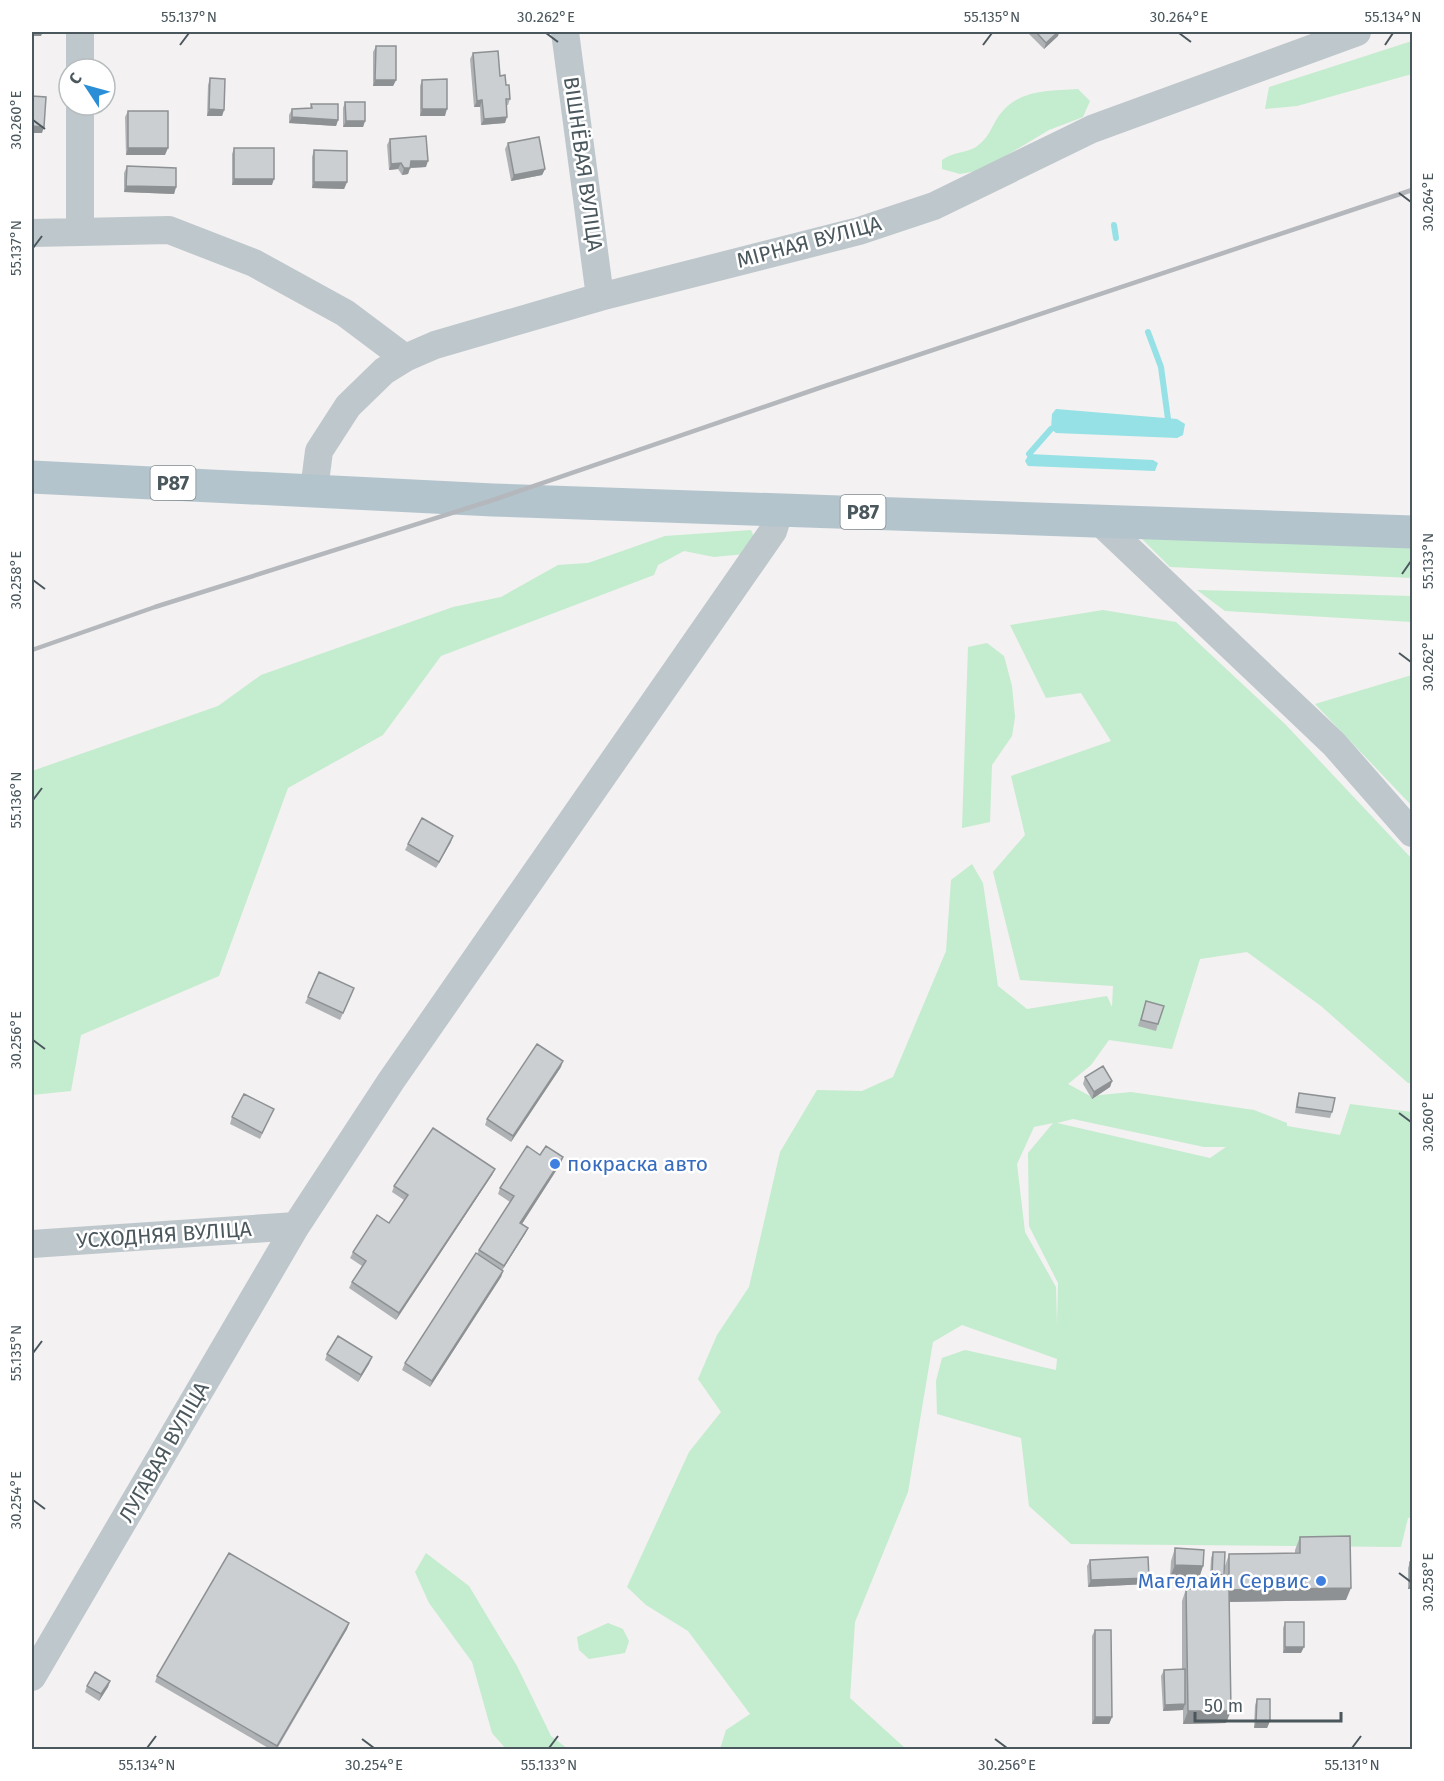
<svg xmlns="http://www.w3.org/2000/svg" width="1444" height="1781" viewBox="0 0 1444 1781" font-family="'Fira Sans',sans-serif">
  <rect width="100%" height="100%" fill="#f3f1f1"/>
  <!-- green -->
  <path fill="#c4ecce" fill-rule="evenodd" d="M1412 41V74L1297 106 1265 109 1269 87Z
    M1078 89 1090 101 1083 117 1049 130 982 170 960 174 942 169V160C952 152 966 153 976 147 988 139 991 128 998 117 1017 89 1047 91 1078 89Z
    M751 530 756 541 745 554 714 557 684 551 658 565 654 575 441 656 383 735 288 788 219 976 81 1035 71 1091 32 1095V771L218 706 261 675 453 607 501 597 558 565 588 563 665 536Z
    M1133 530 1412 540V578L1170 567Z
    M1197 590 1412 596V622L1225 611Z
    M1103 610 1176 622 1285 724 1412 859V1083H1408L1321 1006 1247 952 1200 959 1172 1049 1109 1040 1091 1065 1068 1084 1090 1096 1131 1092 1254 1110 1287 1123V1126L1340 1135 1350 1104 1412 1112V1517L1408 1518 1401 1547 1071 1544 1029 1506 1021 1438 937 1414 936 1381 942 1358 965 1350 1056 1370 1057 1359 962 1325 933 1342 908 1492 855 1622 850 1698 906 1749H720L726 1730 750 1714 688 1631 646 1605 627 1587 689 1452 721 1412 698 1379 717 1335 749 1287 780 1152 817 1090 862 1091 893 1077 946 951 951 880 972 864 983 883 998 986 1027 1009 1107 996 1112 1007 1113 986 1020 980 993 872 1025 835 1011 776 1111 741 1081 693 1046 698 1010 625ZM1073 1119 1204 1147H1226L1210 1158 1057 1123ZM1053 1123 1028 1153 1029 1226 1058 1283 1057 1326 1056 1287 1025 1232 1017 1164 1034 1127Z
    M987 643 1004 656 1012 686 1015 717 1012 736 992 765 990 822 962 828 968 647Z
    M1412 675V806L1315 704Z
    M426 1553 469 1586 517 1666 551 1736 568 1749H506L492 1733 472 1662 429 1603 415 1572Z
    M608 1623 623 1629 629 1641 625 1653 589 1659 579 1650 577 1637Z"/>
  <!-- water -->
  <path fill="#95e1e5" d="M1056 409 1177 419 1185 424 1183 435 1177 438 1056 433 1051 429 1052 414Z
    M1029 454 1153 460 1158 463 1155 471 1028 466 1025 461Z"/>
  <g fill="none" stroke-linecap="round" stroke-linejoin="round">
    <!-- stream -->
    <path stroke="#95e1e5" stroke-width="6" d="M1114 225 1116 238
      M1148 332 1161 367 1168 419
      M1029 454 1051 429"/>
    <!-- minor -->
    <path stroke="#bec7cc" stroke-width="28" d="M80 32V69
      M565 32 600 297
      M80 105V232L169 230 254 263 345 313 405 358
      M32 233 80 232
      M314 490 319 451 348 406 384 371 405 358 435 345 600 297 859 231 934 206 1092 129 1357 32
      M1099 521 1334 744 1412 833
      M32 1244 296 1226
      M32 1677 296 1226 391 1081 773 531 780 509"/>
    <!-- major -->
    <path stroke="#b3c4cd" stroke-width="33" d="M32 477 493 500 1412 532"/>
    <!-- rail -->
    <path stroke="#b4b7bb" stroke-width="4.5" d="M32 650 155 607 493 500 822 387 1412 190"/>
  </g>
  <!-- wall -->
  <path fill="#afb2b5" d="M1027 32H1059L1058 36 1044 49Z
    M376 46 396 80 393 86H373V52Z
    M473 53 500 76 506 85 510 99 508 105H507L505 123 481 125 480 107H474L470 59Z
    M210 78 224 110 222 116H207L208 85Z
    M422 80 445 116H420V86Z
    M345 102 365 121 363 127H343V108Z
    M311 104 338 120 336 126 289 123V115L292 109 310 108Z
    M128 111 165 155H126L125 117Z
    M390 139 426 167 410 168 408 174 402 175 398 169 389 170 387 145Z
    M508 143 545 169 542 175 511 181 505 149Z
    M234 148 272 185H232V154Z
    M314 150 347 182 344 189 312 188V157Z
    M127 166 176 187 174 194 124 192V173Z
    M451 842 436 868 405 850 408 844Z
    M352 994 340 1020 305 1003 308 997Z
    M1146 1001 1158 1024 1156 1031 1138 1026Z
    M561 1067 511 1142 485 1125 487 1119Z
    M1085 1077 1112 1081 1110 1087 1092 1099 1083 1084Z
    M1299 1093 1332 1112 1330 1118 1295 1113 1297 1099Z
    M274 1109 260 1139 230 1124 232 1117Z
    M540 1155 563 1157 561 1163 522 1224 528 1228 525 1234 502 1270 503 1271 501 1277 430 1387 402 1370 405 1363 477 1254 479 1250 510 1202 498 1194 500 1188Z
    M495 1169 492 1175 396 1320 349 1288 352 1282 362 1266 350 1258 353 1252 389 1223 404 1200 392 1192 394 1186Z
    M327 1354 372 1357 369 1364 358 1382 325 1360Z
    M1413 1524V1553H1412V1525Z
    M1300 1537 1346 1600 1230 1602 1226 1723 1183 1724V1710L1163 1711 1161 1676 1164 1670 1182 1669V1601L1186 1589 1201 1588V1583L1203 1577H1210L1211 1558 1213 1552 1222 1581H1219L1217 1588H1225V1566L1229 1554 1295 1553V1550Z
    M1175 1548 1203 1566 1199 1578 1170 1577 1171 1561Z
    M1090 1560 1147 1584 1088 1587 1087 1566Z
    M1410 1562 1413 1589H1408V1568Z
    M1285 1622 1301 1653H1283V1628Z
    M349 1623 347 1629 277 1749H270L155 1682 157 1676Z
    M1095 1630 1112 1717 1109 1724H1092V1636Z
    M110 1681 108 1687 99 1701 85 1692 87 1686Z
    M1257 1699 1270 1721 1267 1728H1254L1255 1705Z
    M1413 1727V1747L1411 1746Z"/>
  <!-- shaded-wall -->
  <path fill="#8e9193" d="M32 32H43L41 36H32Z
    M1058 32H1059L1058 36 1044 49 1046 43Z
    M375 80H396L393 86H373Z
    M482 100 480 107H474L477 101Z
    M209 109 224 110 222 116H207Z
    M422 109H447L445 116H420Z
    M292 117 338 120 336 126 289 123Z
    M507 117 505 123 481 125 484 119Z
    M346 121H365L363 127H343Z
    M32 126 44 127 42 133H32Z
    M128 148H168L165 155H126Z
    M411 161H428L426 167 409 168Z
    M401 163 398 169 389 170 391 164Z
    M404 168H410L408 174 402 175Z
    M545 169 542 175 511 181 514 175Z
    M234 179H274L272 185H232Z
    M314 182H347L344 189 312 188Z
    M126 186 176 187 174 194 124 192Z
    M453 836 451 842 436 868 439 862Z
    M563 1061 561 1067 511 1142 513 1136Z
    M1112 1081 1110 1087 1092 1099 1094 1092Z
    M563 1157 561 1163 518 1230 520 1223Z
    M495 1169 492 1175 396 1320 399 1313Z
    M528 1228 525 1234 501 1272 504 1266Z
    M503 1271 501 1277 430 1387 432 1381Z
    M372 1357 369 1364 358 1382 361 1375Z
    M1175 1565 1203 1566 1199 1578 1170 1577Z
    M1212 1574 1224 1575 1222 1581H1210Z
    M1149 1578 1147 1584 1088 1587 1091 1580Z
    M1410 1583H1413V1589H1408Z
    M1203 1585H1218L1216 1592 1201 1591Z
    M1351 1588 1346 1600 1225 1602 1229 1590Z
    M349 1623 347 1629 276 1749 277 1746Z
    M1285 1647H1304L1301 1653H1283Z
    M110 1681 108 1687 99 1701 101 1694Z
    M1185 1704 1183 1710 1163 1711 1165 1705Z
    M1188 1711H1231L1226 1723 1183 1724Z
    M1095 1717H1112L1109 1724H1092Z
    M1256 1721H1270L1267 1728H1254Z"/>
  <!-- building -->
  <path fill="#cbcfd2" stroke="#8e9193" stroke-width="1.5" d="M1036 32H1058L1046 43Z
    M376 46H396V80H375Z
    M498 51 500 76 505 75 506 85H509L510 99H506L507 117 484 119 482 100 477 101 473 53Z
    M210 78 225 79 224 110 209 109Z
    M447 79V109H422V80Z
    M32 96 46 97 44 127 32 126Z
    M345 102H365V121H346Z
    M311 104H338V120L292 117V109L312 108Z
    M128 111H168V148H128Z
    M426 136 428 161H411L410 168H404L401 163 391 164 390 139Z
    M539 137 545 169 514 175 508 143Z
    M234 148H274V179H234Z
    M314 150 347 151V182H314Z
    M127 166 176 168V187L126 186Z
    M422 818 453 836 439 862 408 844Z
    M319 972 354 988 343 1013 308 997Z
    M1146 1001 1164 1006 1158 1024 1141 1020Z
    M537 1044 563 1061 513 1136 487 1119Z
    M1103 1066 1112 1081 1094 1092 1085 1077Z
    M1299 1093 1335 1098 1332 1112 1297 1107Z
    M244 1094 274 1109 262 1133 232 1117Z
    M433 1128 495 1169 399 1313 352 1282 366 1261 353 1252 377 1215 389 1223 408 1195 394 1186Z
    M527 1146 540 1155 546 1146 563 1157 520 1223 528 1228 504 1266 479 1250 514 1196 500 1188Z
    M476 1253 503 1271 432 1381 405 1363Z
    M338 1336 372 1357 361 1375 327 1354Z
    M1350 1536 1351 1588 1229 1590 1231 1711H1188L1186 1589 1229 1588V1554L1300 1553V1537Z
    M1175 1548 1204 1550 1203 1566 1175 1565Z
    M1213 1552H1225L1224 1575 1212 1574Z
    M229 1553 349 1623 277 1746 157 1676Z
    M1148 1557 1149 1578 1091 1580 1090 1560Z
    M1410 1562H1413V1583H1410Z
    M1203 1577H1219L1218 1585H1203Z
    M1285 1622H1304V1647H1285Z
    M1095 1630H1111L1112 1717H1095Z
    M1185 1669V1704L1165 1705 1164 1670Z
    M95 1672 110 1681 101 1694 87 1686Z
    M1257 1699H1270V1721H1256Z"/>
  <!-- ticks -->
  <path fill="none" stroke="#4a575d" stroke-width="2" d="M546 33 558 42M1179 33 1191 42M180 45 189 33M983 45 992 33M1385 45 1393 33M33 120 45 129M1399 193 1411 202M33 248 42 236M1402 574 1411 561M33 580 45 589M1399 653 1411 662M33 800 42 788M33 1040 45 1049M1399 1113 1411 1122M33 1353 42 1341M33 1500 45 1509M1399 1573 1411 1582M362 1739 374 1748M995 1739 1007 1748M147 1748 156 1736M549 1748 558 1736M1352 1748 1361 1736"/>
  <!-- markers -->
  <g fill="#3f7fe0" stroke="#fff" stroke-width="2">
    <circle cx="555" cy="1164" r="6"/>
    <circle cx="1321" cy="1581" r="6"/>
  </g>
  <g text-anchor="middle" stroke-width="5" stroke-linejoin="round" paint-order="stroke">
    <!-- shield labels -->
    <g fill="#fff" stroke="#80898e" stroke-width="1.5">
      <rect x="150.5" y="466" width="45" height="34" rx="4.5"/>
      <rect x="840.5" y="495" width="45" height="34" rx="4.5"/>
    </g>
    <g font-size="20" font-weight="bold" fill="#4a575d">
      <text x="173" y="490">Р87</text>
      <text x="863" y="519">Р87</text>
    </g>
    <!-- street labels -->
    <g font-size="21" fill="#4a575d" stroke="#fff">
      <text transform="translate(583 164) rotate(82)" y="7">ВІШНЁВАЯ ВУЛІЦА</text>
      <text transform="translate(809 242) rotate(-15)" y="7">МІРНАЯ ВУЛІЦА</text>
      <text transform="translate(164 1235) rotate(-4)" y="7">УСХОДНЯЯ ВУЛІЦА</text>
      <text transform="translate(164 1452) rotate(-60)" y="7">ЛУГАВАЯ ВУЛІЦА</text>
    </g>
    <!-- shop labels -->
    <g font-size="21" fill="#366cbe" stroke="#fff" text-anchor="start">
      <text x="567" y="1171">покраска авто</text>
      <text x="1309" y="1588" text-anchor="end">Магелайн Сервис</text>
    </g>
  </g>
  <!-- border -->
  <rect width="1444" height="1781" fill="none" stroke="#ffffff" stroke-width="66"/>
  <!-- north arrow -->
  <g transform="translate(87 87) rotate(306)"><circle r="28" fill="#ffffff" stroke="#b7bcbe" stroke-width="1.5"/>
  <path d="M0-4.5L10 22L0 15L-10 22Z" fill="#298ed6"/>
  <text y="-9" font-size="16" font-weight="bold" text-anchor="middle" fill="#4a575d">С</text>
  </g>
  <!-- scale -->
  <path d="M1195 1712v9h146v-9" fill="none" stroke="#4a575d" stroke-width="3"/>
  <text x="1204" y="1712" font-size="18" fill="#4a575d" stroke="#ffffff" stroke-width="4.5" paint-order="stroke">50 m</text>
  <rect x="33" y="33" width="1378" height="1715" fill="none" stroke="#4a575d" stroke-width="2"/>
  <g font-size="15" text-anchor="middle" fill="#4a575d">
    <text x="189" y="22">55.137°N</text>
    <text x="546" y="22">30.262°E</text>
    <text x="992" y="22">55.135°N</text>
    <text x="1179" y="22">30.264°E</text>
    <text x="1393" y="22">55.134°N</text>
    <text transform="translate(16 120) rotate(-90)" y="5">30.260°E</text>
    <text transform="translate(1428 202) rotate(-90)" y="5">30.264°E</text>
    <text transform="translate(16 248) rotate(-90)" y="5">55.137°N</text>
    <text transform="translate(1428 561) rotate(-90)" y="5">55.133°N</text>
    <text transform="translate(16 580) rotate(-90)" y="5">30.258°E</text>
    <text transform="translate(1428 662) rotate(-90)" y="5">30.262°E</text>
    <text transform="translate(16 800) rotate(-90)" y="5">55.136°N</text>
    <text transform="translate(16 1040) rotate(-90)" y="5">30.256°E</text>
    <text transform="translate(1428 1122) rotate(-90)" y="5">30.260°E</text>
    <text transform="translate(16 1353) rotate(-90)" y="5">55.135°N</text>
    <text transform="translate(16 1500) rotate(-90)" y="5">30.254°E</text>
    <text transform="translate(1428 1582) rotate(-90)" y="5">30.258°E</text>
    <text x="147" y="1770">55.134°N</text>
    <text x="374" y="1770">30.254°E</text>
    <text x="549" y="1770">55.133°N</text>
    <text x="1007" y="1770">30.256°E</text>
    <text x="1352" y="1770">55.131°N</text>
  </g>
</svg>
